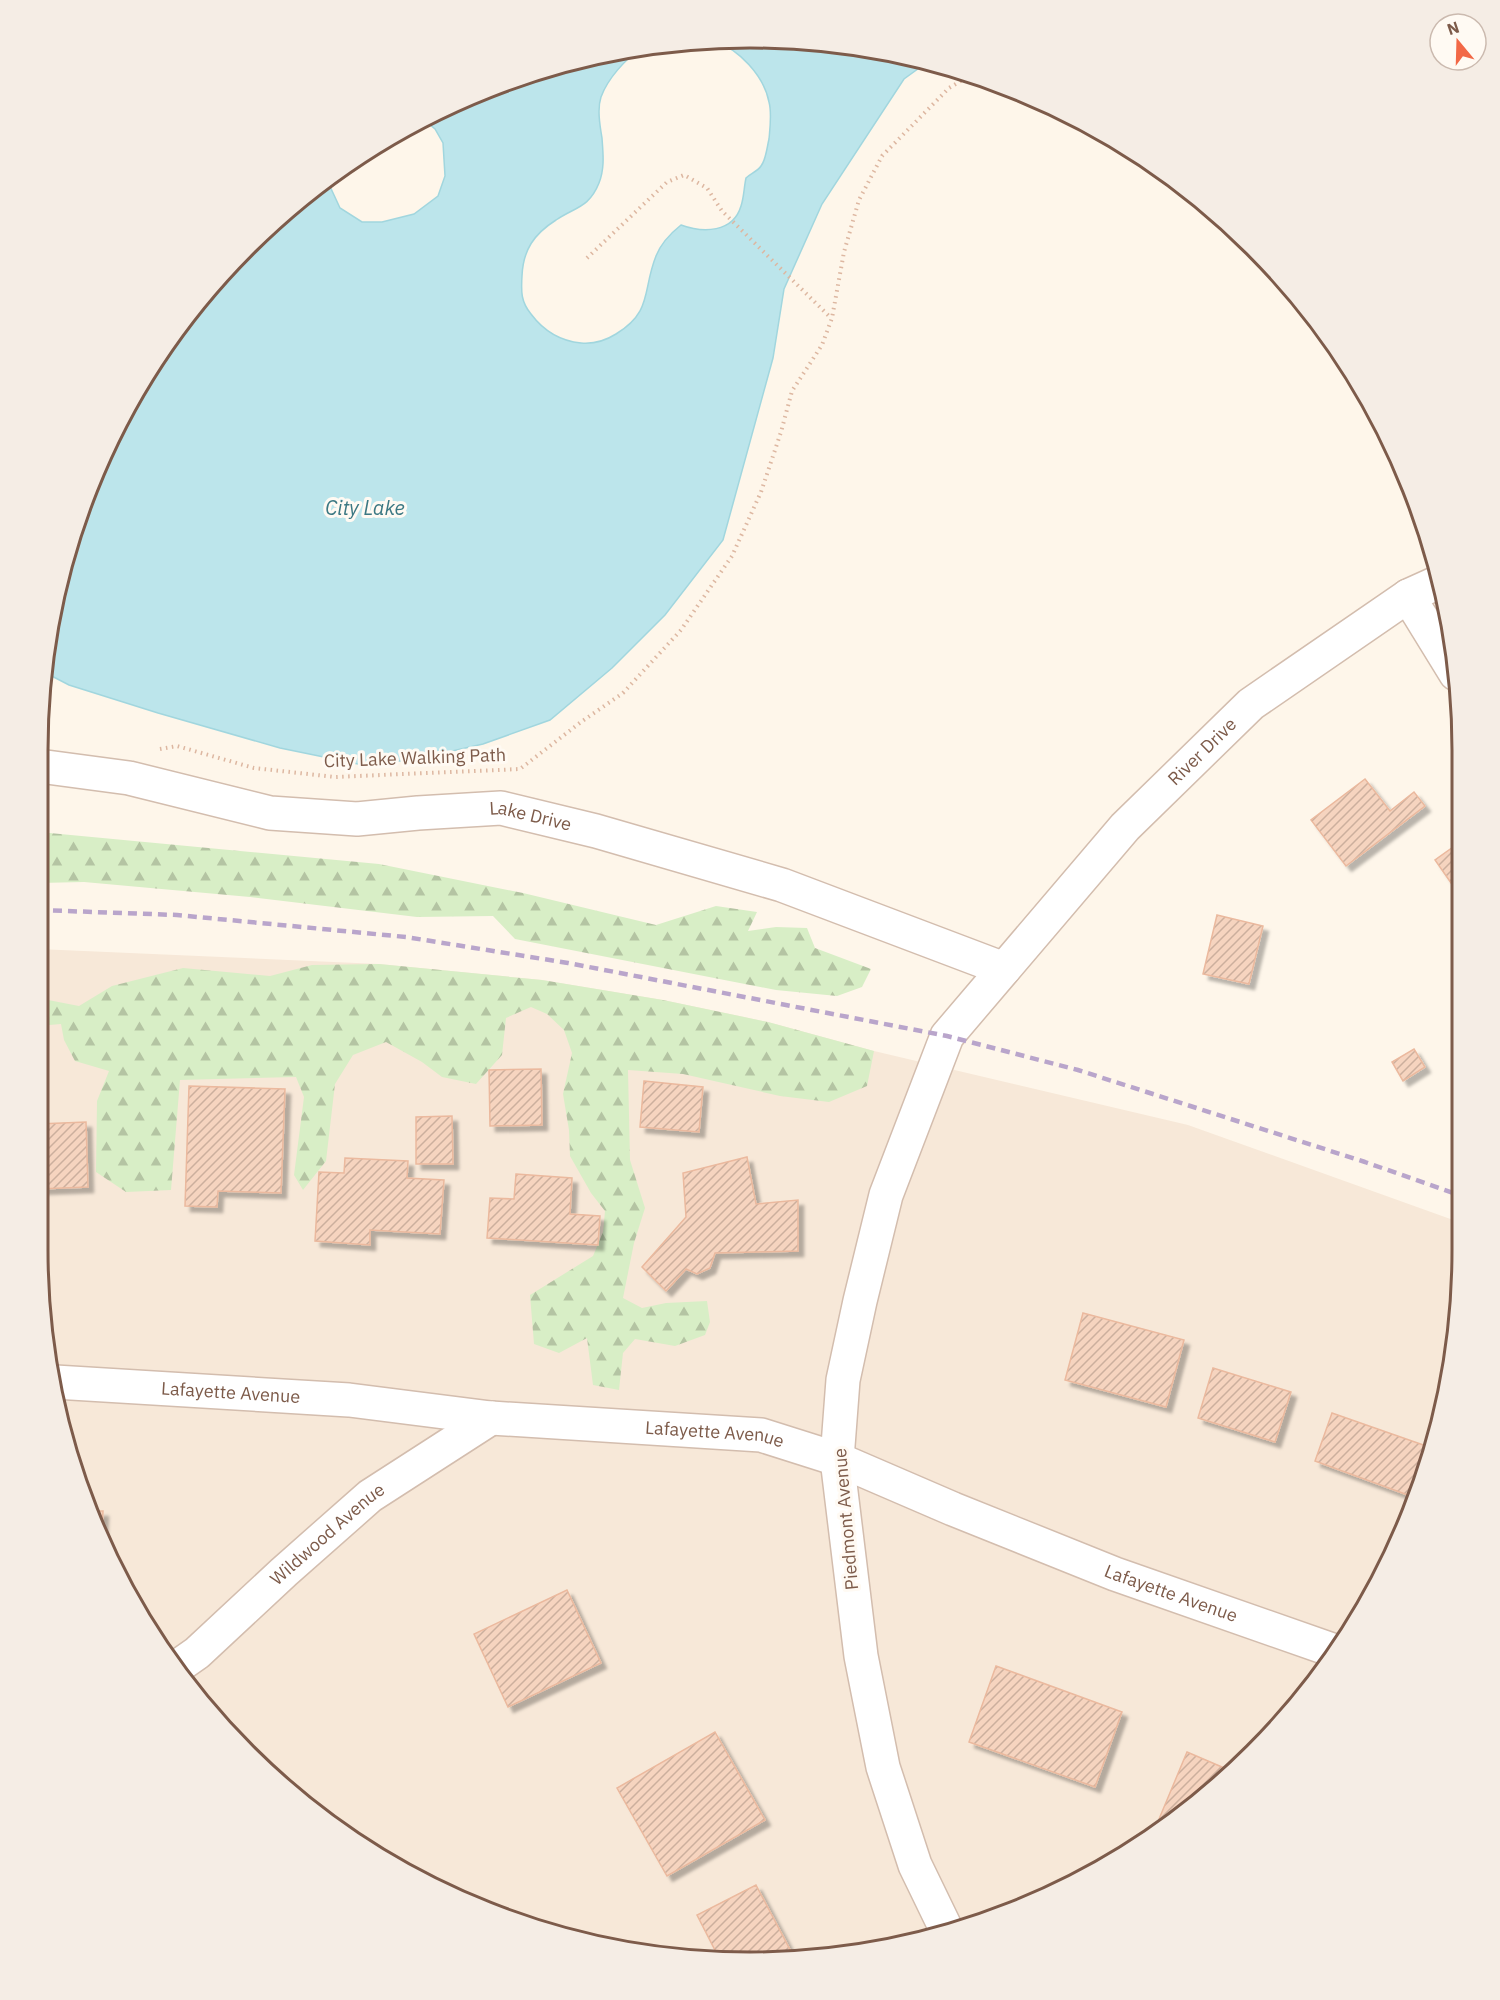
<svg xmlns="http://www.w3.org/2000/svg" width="1500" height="2000" viewBox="0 0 1500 2000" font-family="'IBM Plex Sans',sans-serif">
  <defs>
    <pattern id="forest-firs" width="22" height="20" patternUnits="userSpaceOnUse" patternTransform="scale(1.5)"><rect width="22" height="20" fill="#d8eec6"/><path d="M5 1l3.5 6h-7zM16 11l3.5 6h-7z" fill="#b4c4a3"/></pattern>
    <pattern id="building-hatch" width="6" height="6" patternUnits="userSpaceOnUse" patternTransform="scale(1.5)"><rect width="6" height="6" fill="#f6d4bf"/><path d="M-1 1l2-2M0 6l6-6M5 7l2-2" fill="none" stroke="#ccaf9d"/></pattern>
    <filter id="shadow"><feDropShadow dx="5.5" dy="5.5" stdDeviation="1.5" flood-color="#0004"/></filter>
  </defs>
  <rect width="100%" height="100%" fill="#fef6ea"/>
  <!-- residential -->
  <path fill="#f7e8d8" d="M38 949 379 964 542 980 663 1000 768 1022 874 1051 1188 1125 1456 1221V1343L1425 1479 1367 1607 1285 1720 1146 1842 979 1925 796 1961 611 1949 435 1889 280 1785 214 1720 133 1607 62 1435 38 1250Z"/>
  <!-- forest -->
  <path fill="url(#forest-firs)" d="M39 832 379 864 523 893 656 925 716 906 757 912 748 931 776 927 807 928 815 948 871 969 862 987 837 996 776 990 515 939 493 916 417 917 250 897 84 882 39 883Z
    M379 964 542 980 663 1000 768 1022 874 1051 867 1086 829 1102 780 1096 683 1074 628 1070 630 1160 645 1208 634 1243 623 1298 642 1308 666 1303 707 1301 710 1322 705 1335 675 1346 635 1339 623 1353 619 1390 593 1385 587 1338 559 1353 534 1344 530 1295 593 1256 603 1232 605 1211 591 1193 570 1156 569 1130 563 1094 572 1053 564 1030 547 1014 531 1007 506 1018 502 1055 476 1084 442 1077 422 1062 386 1042 353 1055 335 1084 326 1161 303 1190 294 1175 304 1097 296 1077 180 1080 171 1190 126 1192 96 1172 97 1101 109 1071 75 1061 64 1040 61 1024 38 1026V993L43 999 79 1006 112 986 183 968 270 976 312 965Z"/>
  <!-- water -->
  <path fill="#bce5eb" stroke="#a1d6de" stroke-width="1.5" d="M750 38 889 51 926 63 904 79 822 204 784 289 773 358 723 540 665 615 612 668 550 720 483 744 413 760 358 764 280 748 158 713 69 685 44 672 62 565 111 435 185 317 246 246 327 180 340 208 362 222H382L414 214 438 196 445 176 443 143 435 129 424 120 477 92 611 51 641 48C625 60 608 78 601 97 597 109 600 126 602 138 603 153 605 168 599 183 589 208 575 207 556 220 534 234 523 250 522 276 521 292 521 302 531 314 543 330 560 341 581 343 593 344 605 341 616 334 653 311 642 291 656 256 661 243 671 233 681 225 703 233 733 233 741 206 744 197 744 187 746 178 750 174 758 171 761 166 766 160 767 147 769 139 770 128 772 113 769 102 764 76 739 49 714 41Z"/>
  <!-- building -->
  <path fill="url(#building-hatch)" stroke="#ebb99e" stroke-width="1.5" filter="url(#shadow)" d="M1365 779 1390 811 1414 792 1425 806 1346 866 1311 820Z
    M1456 845V890L1435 860Z
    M1217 915 1263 926 1249 984 1203 974Z
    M1414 1049 1425 1067 1403 1081 1392 1062Z
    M541 1069 542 1125 490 1126 489 1070Z
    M644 1081 703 1087 699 1132 640 1127Z
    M189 1086 285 1089 281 1193 218 1191 217 1207 185 1206Z
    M452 1116 453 1164H416V1117Z
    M86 1122 88 1187 38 1189V1124Z
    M747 1157 756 1204 798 1200V1251L715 1253 710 1268 697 1274 686 1269 666 1291 642 1267 686 1217 683 1173Z
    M345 1158 408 1161 407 1178 444 1180 440 1234 370 1230V1245L315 1241 319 1172 344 1173Z
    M516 1174 572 1178 570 1214 600 1216 598 1245 487 1238 490 1198 514 1199Z
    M1083 1313 1184 1340 1166 1407 1065 1380Z
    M1213 1368 1291 1392 1275 1442 1198 1418Z
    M1332 1413 1432 1448 1425 1479 1416 1498 1315 1461Z
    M94 1511H103L102 1532Z
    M567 1590 601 1663 508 1707 474 1634Z
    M996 1666 1122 1712 1095 1787 969 1742Z
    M715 1732 765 1820 667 1876 617 1788Z
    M1187 1752 1229 1770 1168 1823 1159 1819Z
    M756 1885 796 1961 718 1956 697 1915Z"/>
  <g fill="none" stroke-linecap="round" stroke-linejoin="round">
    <defs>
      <g id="minor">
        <path d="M1408 596 1456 674"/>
        <path id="s1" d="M39 766 129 778 270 813 357 819 418 813 501 808 596 831 782 885 1004 969"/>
        <path id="s2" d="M55 1382 349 1400 491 1418 761 1435 837 1459 953 1509 1115 1574 1335 1651"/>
        <path id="s3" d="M177 1667 197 1653 284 1572 370 1496 491 1418"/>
        <path id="s4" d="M947 1931 915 1865 883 1767 861 1656 837 1459 843 1380 860 1301 886 1195 947 1036 1125 827 1251 704 1408 596 1439 582"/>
      </g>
    </defs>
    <!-- minor casing -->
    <use href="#minor" stroke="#d3bdae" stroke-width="36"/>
    <!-- path -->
    <path stroke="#ddb7a1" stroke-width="4" stroke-dasharray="1.5 4.5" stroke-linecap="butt" d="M587 258 667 182 684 175 707 188 722 211 831 318
      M160 749 177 746 254 768 335 777 520 769 581 722 623 693 681 630 732 556 761 492 781 432 792 391 822 345 832 318 844 252 859 200 882 156 949 88 969 76"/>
    <!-- minor -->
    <use href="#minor" stroke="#fff" stroke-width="33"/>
    <!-- rail -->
    <path stroke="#b9a5cb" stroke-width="4.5" stroke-dasharray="9 6" stroke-linecap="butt" d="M38 910 177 915 406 937 568 963 947 1036 1078 1070 1365 1162 1456 1194"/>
  </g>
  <g text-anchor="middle" stroke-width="6" stroke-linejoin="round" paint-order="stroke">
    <!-- street labels -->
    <g font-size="18" fill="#7d5b4a" stroke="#fffaf3">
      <text dy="6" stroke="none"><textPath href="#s4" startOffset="1310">River Drive</textPath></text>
      <text transform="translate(415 758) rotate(-2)" y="6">City Lake Walking Path</text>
      <text dy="6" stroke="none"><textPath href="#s1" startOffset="498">Lake Drive</textPath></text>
      <text dy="6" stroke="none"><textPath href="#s2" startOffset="176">Lafayette Avenue</textPath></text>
      <text dy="6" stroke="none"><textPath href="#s2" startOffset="662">Lafayette Avenue</textPath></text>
      <text transform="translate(846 1519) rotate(-95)" y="6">Piedmont Avenue</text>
      <text dy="6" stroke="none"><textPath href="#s3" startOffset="201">Wildwood Avenue</textPath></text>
      <text dy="6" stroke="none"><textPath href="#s2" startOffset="1148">Lafayette Avenue</textPath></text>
    </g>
    <!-- water labels -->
    <g font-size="20" font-style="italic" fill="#3b7883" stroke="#fffaf3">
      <text x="365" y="515">City Lake</text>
    </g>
  </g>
  <!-- crop -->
  <path d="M0 0H1500V2000H0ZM750 48H750A702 702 0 0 1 1452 750V1250A702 702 0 0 1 750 1952H750A702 702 0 0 1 48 1250V750A702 702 0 0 1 750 48Z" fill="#f5ede5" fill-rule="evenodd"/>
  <path fill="none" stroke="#7d5b4a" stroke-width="3" d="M750 48H750A702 702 0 0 1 1452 750V1250A702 702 0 0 1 750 1952H750A702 702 0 0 1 48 1250V750A702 702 0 0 1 750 48Z"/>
  <!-- north arrow -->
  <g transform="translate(1458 42) rotate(341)"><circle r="28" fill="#fffaf3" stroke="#cbbaaf" stroke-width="1.5"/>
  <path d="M0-4.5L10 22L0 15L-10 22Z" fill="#f26846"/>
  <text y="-9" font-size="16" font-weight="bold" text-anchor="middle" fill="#7d5b4a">N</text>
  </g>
</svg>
